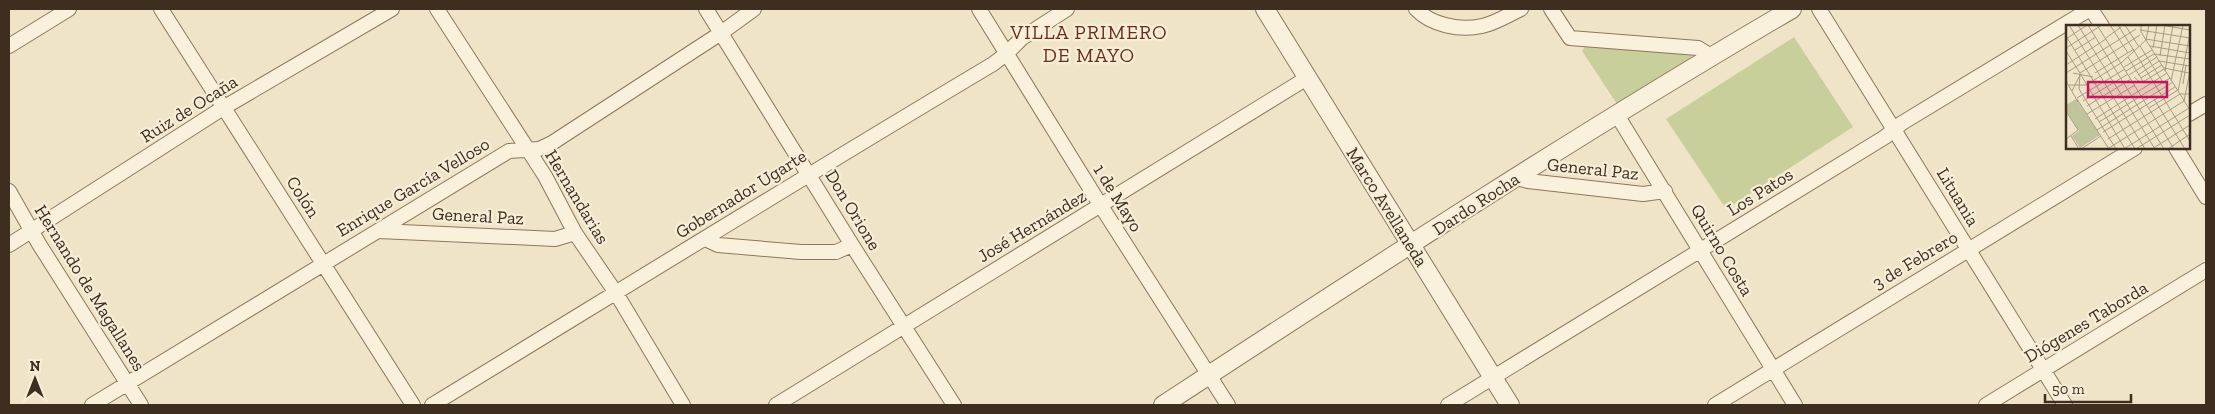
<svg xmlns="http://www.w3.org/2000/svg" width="2215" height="414" viewBox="0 0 2215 414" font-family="'Zilla Slab',serif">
  <rect width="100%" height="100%" fill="#f0e4c8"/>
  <!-- green -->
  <path fill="#c9cf9b" d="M1794 37 1853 127 1726 209 1666 119Z
    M1586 45 1691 53 1692 58 1617 104 1582 51Z"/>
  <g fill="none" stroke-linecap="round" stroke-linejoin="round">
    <defs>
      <path id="minor" d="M161 9 413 405
        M437 9 545 176 575 233 616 293 683 405
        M706 9 852 245 954 405
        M979 9 1101 206 1228 405
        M1416 9C1431 25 1460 31 1482 26 1496 23 1508 15 1521 9
        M1551 9 1570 38 1698 48 1711 56
        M1819 9 2065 405
        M2091 9 2102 26
        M9 46 69 9
        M2189 114 2206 104
        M1617 115 1795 405
        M2176 148 2206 197
        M1517 178 1528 181 1643 194 1665 191
        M9 191 39 244 141 405
        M379 231 555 239 575 233
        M705 239 718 245 801 252H836L852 245
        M9 245 223 108 392 9
        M92 405 509 151 539 149 552 143 721 33 754 9
        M432 405C619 291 805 176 993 64L1006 54 1022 38 1067 9
        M776 405 1307 78
        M1448 405 1885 137 1902 123 2090 9
        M1715 405 2135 148
        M1986 405 2206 270"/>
      <path id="tertiary" d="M1265 9 1510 405
        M1163 405C1370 270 1578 134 1792 9"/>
    </defs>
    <!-- minor casing -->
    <use href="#minor" stroke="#8d765c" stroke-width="16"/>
    <!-- tertiary casing -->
    <use href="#tertiary" stroke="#8d765c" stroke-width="20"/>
    <!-- minor -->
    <use href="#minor" stroke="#faf1dc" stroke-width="14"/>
    <!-- tertiary -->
    <use href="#tertiary" stroke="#faf1dc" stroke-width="18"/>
  </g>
  <g text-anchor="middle" stroke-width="4.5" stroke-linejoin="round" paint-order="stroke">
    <!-- street labels -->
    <g font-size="18" fill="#3d2e20" stroke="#f7eed8">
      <text transform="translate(189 109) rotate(-32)" y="6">Ruiz de Ocaña</text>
      <text transform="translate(1593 169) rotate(6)" y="6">General Paz</text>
      <text transform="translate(413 187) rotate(-31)" y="6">Enrique García Velloso</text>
      <text transform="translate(1760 192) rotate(-32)" y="6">Los Patos</text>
      <text transform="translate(741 194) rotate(-32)" y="6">Gobernador Ugarte</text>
      <text transform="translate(303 197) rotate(57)" y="6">Colón</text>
      <text transform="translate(577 197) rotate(59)" y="6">Hernandarias</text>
      <text transform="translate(1958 197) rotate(59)" y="6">Lituania</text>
      <text transform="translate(1118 198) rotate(58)" y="6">1 de Mayo</text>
      <text transform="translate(1476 204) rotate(-33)" y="6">Dardo Rocha</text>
      <text transform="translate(1387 207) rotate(58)" y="6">Marco Avellaneda</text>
      <text transform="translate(853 210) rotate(59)" y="6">Don Orione</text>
      <text transform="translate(478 216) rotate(3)" y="6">General Paz</text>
      <text transform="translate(1032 226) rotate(-31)" y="6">José Hernández</text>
      <text transform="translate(1722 250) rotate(59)" y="6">Quirno Costa</text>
      <text transform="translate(1915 260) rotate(-31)" y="6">3 de Febrero</text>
      <text transform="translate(90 288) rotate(58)" y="6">Hernando de Magallanes</text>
      <text transform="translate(2086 322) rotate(-31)" y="6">Diógenes Taborda</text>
    </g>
    <!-- quarter labels -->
    <g font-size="20" letter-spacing="1" fill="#6b2e1e" stroke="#f7eed8">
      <text x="1089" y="39">VILLA PRIMERO<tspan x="1089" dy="23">DE MAYO</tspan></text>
    </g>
  </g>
  <!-- overview -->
  <g transform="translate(2066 25)">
    <rect width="124" height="124" fill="#f0e4c8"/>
    <path d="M10 74 34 110 14 123 6 111 13 106 0 85V80Z" fill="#bfc49a"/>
    <path fill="none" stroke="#a89b85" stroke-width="1" d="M3 0 79 124M12 0 89 124M22 0 98 124M31 0 108 124M44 0 62 28M52 0 124 116M59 0 73 22M75 0V7L124 85M95 0 124 5M74 5 124 13M0 11 69 124M40 13 55 2M0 14 21 0M79 14 124 21M80 15 83 0M74 21 98 59M84 21 124 28M0 23 36 0M87 23 91 0M9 25 30 12M0 26 14 48 13 64 50 124M94 31 99 0M62 32 78 58M93 36 124 41M0 40 40 14M58 42 86 25M98 43 123 48M60 46 88 29 124 34M99 46 107 0M0 48 70 4M7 48 27 52M14 48 74 10M29 48 68 24M15 50 59 124M63 50 91 32M72 50 93 36M68 52 75 58 98 44M75 53 96 40M0 56 12 77M105 56 117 0M117 59 120 40M3 60H20L55 38 80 15M6 66 14 50M112 66 124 9M11 73 59 44M11 74 43 124M88 74 119 124M17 76 62 49M21 81 65 54M83 83 112 65M0 86 12 105 0 114M21 89 69 60M29 94 101 48M33 97 104 53M31 105 107 57M37 107 109 62M5 111 13 124M42 114 114 69H124M43 123 118 76 124 46M15 124 35 111M58 124 123 83M70 124 124 90M86 124 124 100M102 124 124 109"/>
    <path fill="#c2185b" fill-opacity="0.15" stroke="#c2185b" stroke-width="2.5" d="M22 57H101V72H22Z"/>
    <rect width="124" height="124" fill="none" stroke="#3d2e20" stroke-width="2.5"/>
  </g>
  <!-- border -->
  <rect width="2215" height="414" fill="none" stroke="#3d2e20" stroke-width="20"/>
  <!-- north arrow -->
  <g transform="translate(35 379)" stroke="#f7eed8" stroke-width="4" paint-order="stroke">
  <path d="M0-4L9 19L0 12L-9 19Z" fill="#3d2e20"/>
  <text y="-8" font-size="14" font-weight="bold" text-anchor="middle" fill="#3d2e20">N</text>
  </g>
  <!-- scale -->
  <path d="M2045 394v8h86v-8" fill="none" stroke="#3d2e20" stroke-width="2.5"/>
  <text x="2052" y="394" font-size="15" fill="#3d2e20" stroke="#f7eed8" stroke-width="4" paint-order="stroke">50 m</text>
</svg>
